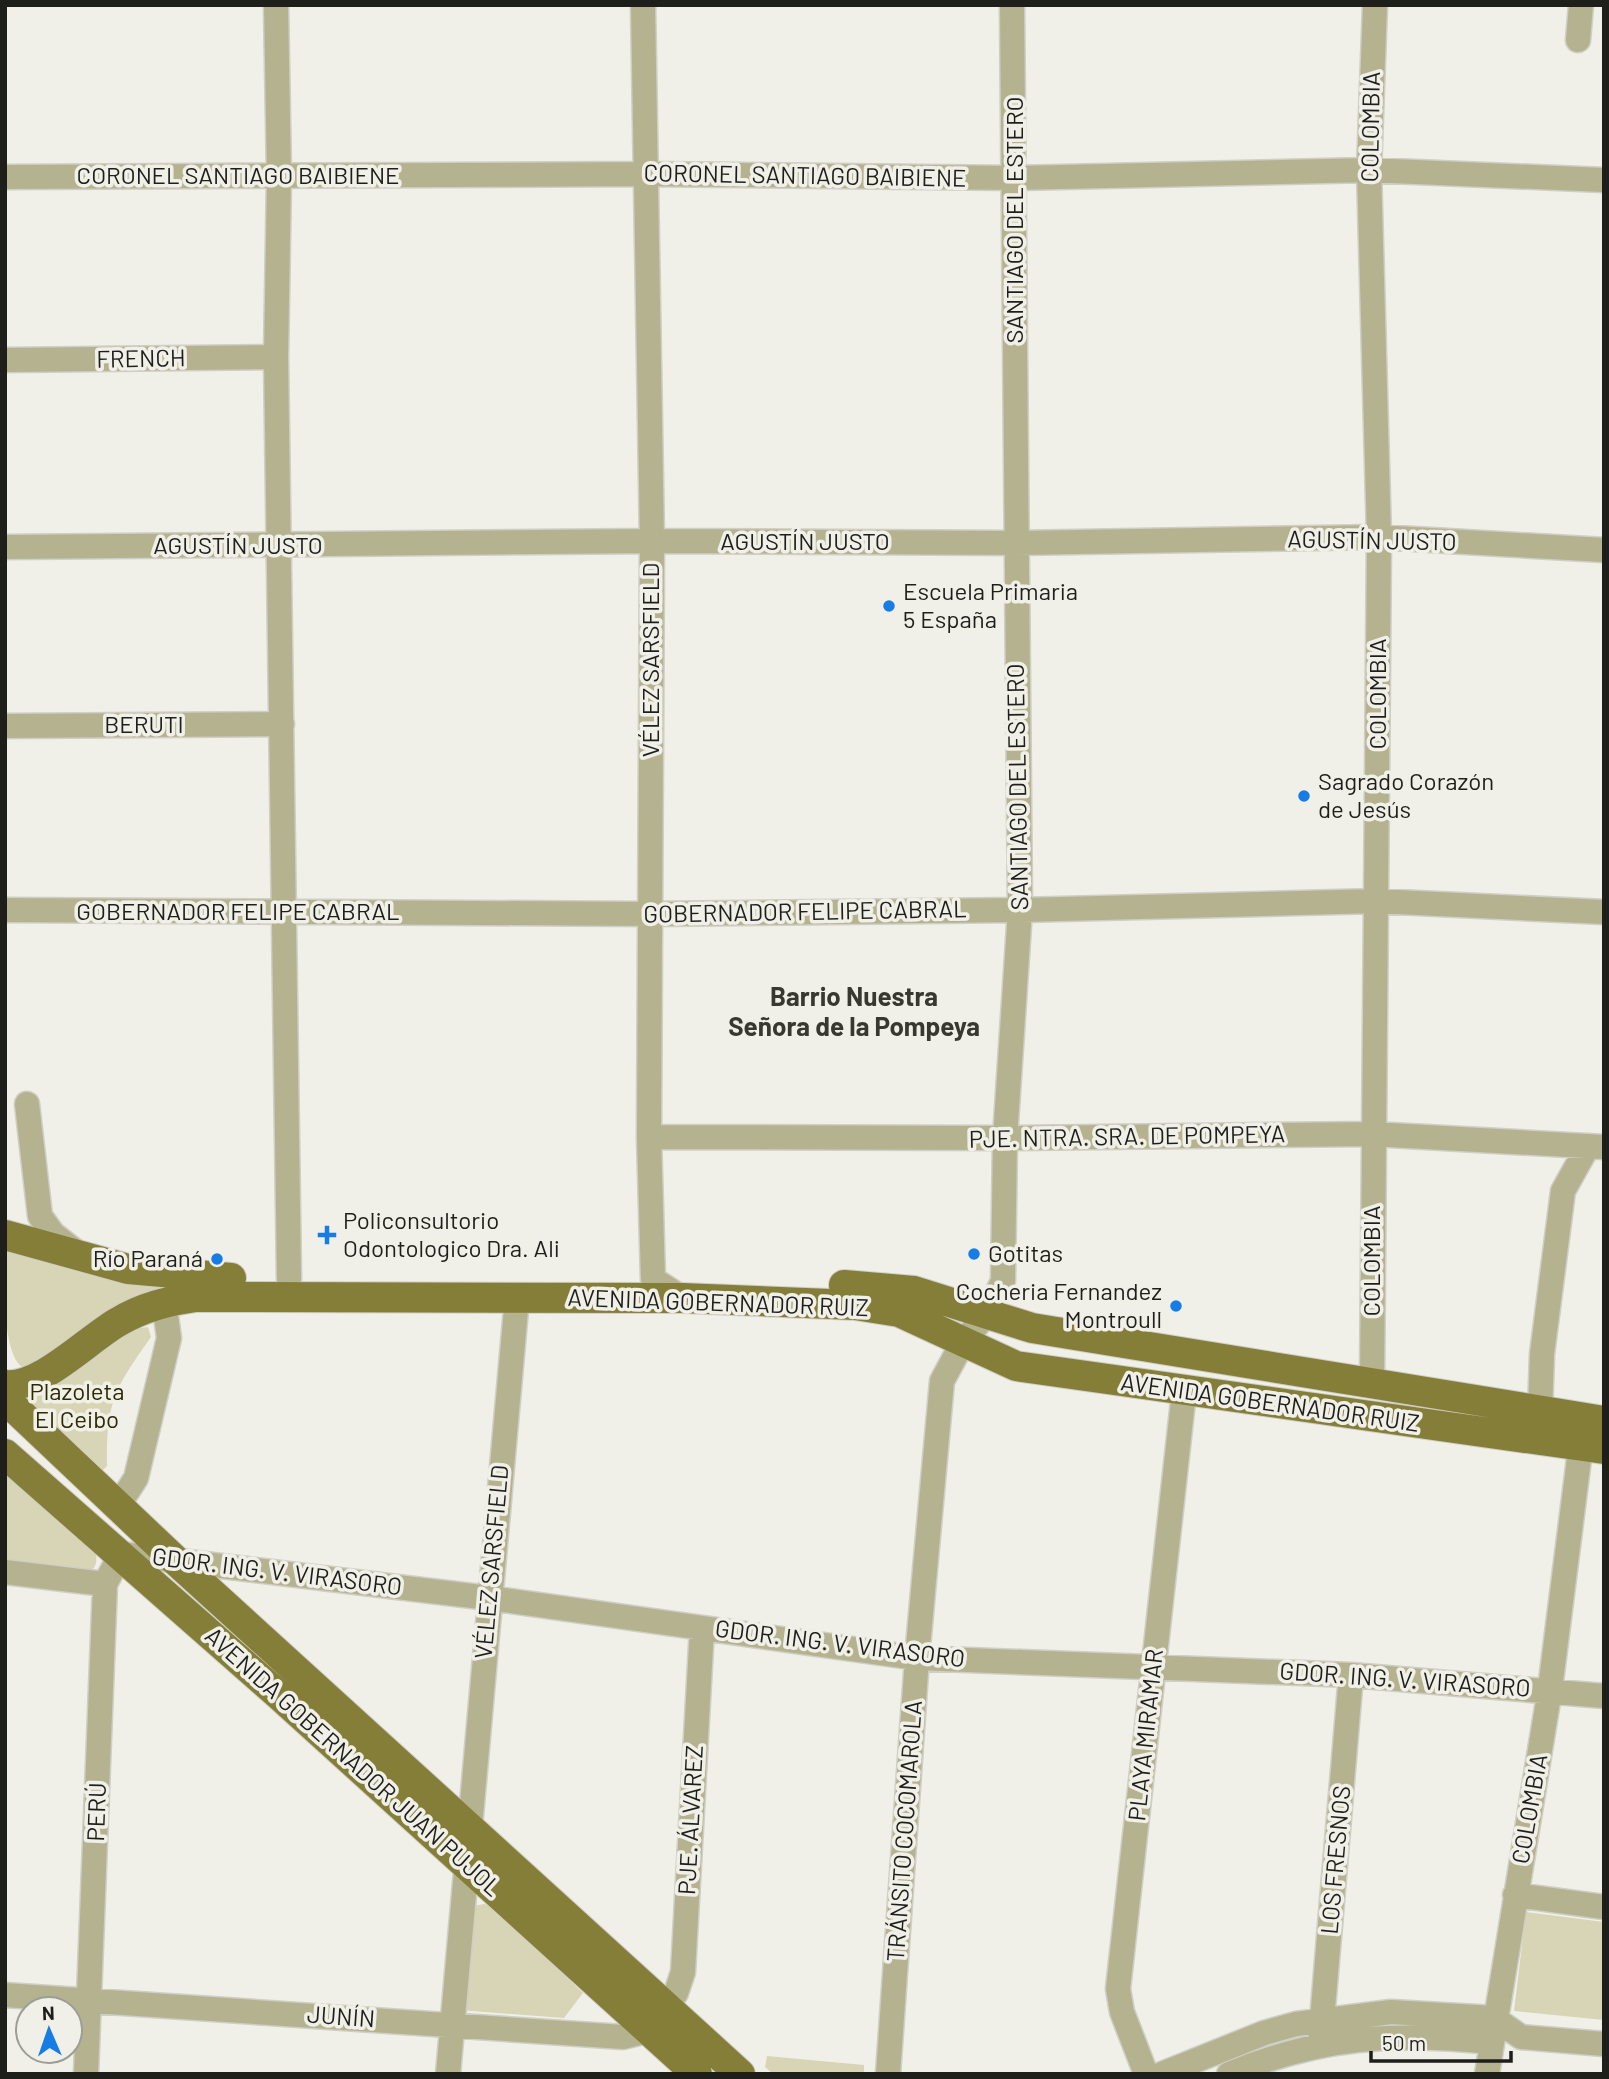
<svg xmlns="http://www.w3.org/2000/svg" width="1609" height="2079" viewBox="0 0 1609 2079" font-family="Barlow,sans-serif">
  <rect width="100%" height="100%" fill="#f1f0e8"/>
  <!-- green -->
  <path fill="#d7d5b5" d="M5 1245 209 1286 24 1369C0 1354 5 1275 5 1245Z
    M148 1327 151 1337C115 1388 106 1401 107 1466L100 1473 32 1405 34 1395 128 1330Z
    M5 1462 96 1554C97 1564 96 1568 87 1573L5 1567Z
    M484 1904 494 1906 583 1993 564 2018 459 2010 473 1906Z
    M1526 1912 1604 1922V2020L1514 2011Z
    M767 2056 864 2065V2074H773L765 2067Z"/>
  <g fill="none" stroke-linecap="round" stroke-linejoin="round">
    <defs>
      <path id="minor" d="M276 5 279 177 276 357 289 1279
        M643 5 652 541 649 1137 653 1279 682 1298
        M1578 40 1581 5
        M5 177 645 174 1016 178 1369 170 1604 180
        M5 360 276 357
        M5 547 652 541 1015 543 1379 537 1604 550
        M5 726 282 724
        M5 910 650 914 1020 910 1376 901 1604 912
        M27 1104 40 1216 53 1234 76 1252
        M649 1137 1005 1138 1372 1134 1604 1147
        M1372 1383 1379 537 1369 170 1375 5
        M1540 1413 1542 1354 1563 1191 1588 1146
        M118 1506 136 1478 169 1338 164 1302
        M5 1572 105 1584
        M1515 1895 1604 1907
        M5 1995 623 2037 647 2031 676 1993 683 1972 702 1628
        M1320 2044 1351 1675
        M86 2074 105 1584 121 1554 489 1598 917 1658 1351 1675 1604 1696
        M448 2074 517 1298
        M888 2074 917 1658 942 1381 963 1342 988 1312 1003 1281 1005 1138 1020 910 1012 5
        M1146 2074 1122 2012 1118 1989 1184 1392
        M1162 2074 1264 2033 1296 2024 1391 2012 1494 2018 1521 2037 1604 2044
        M1229 2074C1321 2036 1394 2032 1491 2042
        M1487 2074 1550 1689 1583 1427"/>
      <path id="major" d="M5 1235 128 1269 231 1278
        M844 1285 914 1291 1032 1328 1604 1421
        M5 1385C40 1389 88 1339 118 1322 143 1307 168 1301 196 1297L682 1298 855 1305 899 1312 1016 1366 1604 1449
        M5 1399 174 1559 740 2074
        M5 1454 279 1695 697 2074"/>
    </defs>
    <!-- minor casing -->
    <use href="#minor" stroke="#cfcec7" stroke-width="27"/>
    <!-- major casing -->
    <use href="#major" stroke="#cfcec7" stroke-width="32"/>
    <!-- minor -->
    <use href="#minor" stroke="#b5b38f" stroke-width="24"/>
    <!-- major -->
    <use href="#major" stroke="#847e39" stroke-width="30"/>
  </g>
  <!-- markers -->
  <g fill="#177de5" stroke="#f1f0e8" stroke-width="2.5">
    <circle cx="889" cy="606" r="7"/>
    <circle cx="1304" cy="796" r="7"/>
    <path d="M323.5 1224.5h7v7h7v7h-7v7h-7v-7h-7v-7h7z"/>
    <circle cx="974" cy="1254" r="7"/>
    <circle cx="217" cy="1259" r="7"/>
    <circle cx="1176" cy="1306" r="7"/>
  </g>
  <g text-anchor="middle" stroke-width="7" stroke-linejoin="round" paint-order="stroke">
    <!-- street labels -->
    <g font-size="24" fill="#1e1e1b" stroke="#f1f0e8">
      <text transform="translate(1371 127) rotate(-89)" y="8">COLOMBIA</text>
      <text x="238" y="184">CORONEL SANTIAGO BAIBIENE</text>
      <text transform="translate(805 176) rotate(1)" y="8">CORONEL SANTIAGO BAIBIENE</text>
      <text transform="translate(1015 220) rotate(-90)" y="8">SANTIAGO DEL ESTERO</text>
      <text transform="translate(141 359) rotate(-1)" y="8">FRENCH</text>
      <text transform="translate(1372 541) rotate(1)" y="8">AGUSTÍN JUSTO</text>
      <text x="805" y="550">AGUSTÍN JUSTO</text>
      <text x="238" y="554">AGUSTÍN JUSTO</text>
      <text transform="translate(651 660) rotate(-90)" y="8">VÉLEZ SARSFIELD</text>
      <text transform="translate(1378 694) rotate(-90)" y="8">COLOMBIA</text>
      <text x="144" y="733">BERUTI</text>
      <text transform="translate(1018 787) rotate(-91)" y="8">SANTIAGO DEL ESTERO</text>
      <text x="238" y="920">GOBERNADOR FELIPE CABRAL</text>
      <text transform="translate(805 912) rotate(-1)" y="8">GOBERNADOR FELIPE CABRAL</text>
      <text transform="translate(1127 1137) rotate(-1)" y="8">PJE. NTRA. SRA. DE POMPEYA</text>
      <text transform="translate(1372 1261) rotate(-90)" y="8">COLOMBIA</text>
      <text transform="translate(718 1303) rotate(2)" y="8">AVENIDA GOBERNADOR RUIZ</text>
      <text transform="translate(1270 1403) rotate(8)" y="8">AVENIDA GOBERNADOR RUIZ</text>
      <text transform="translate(492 1562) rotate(-85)" y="8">VÉLEZ SARSFIELD</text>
      <text transform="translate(277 1572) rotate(7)" y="8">GDOR. ING. V. VIRASORO</text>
      <text transform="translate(840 1644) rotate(7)" y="8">GDOR. ING. V. VIRASORO</text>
      <text transform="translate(1405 1680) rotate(4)" y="8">GDOR. ING. V. VIRASORO</text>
      <text transform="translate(1146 1735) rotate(-84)" y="8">PLAYA MIRAMAR</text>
      <text transform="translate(353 1762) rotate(42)" y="8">AVENIDA GOBERNADOR JUAN PUJOL</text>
      <text transform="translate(1530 1809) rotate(-80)" y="8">COLOMBIA</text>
      <text transform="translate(97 1812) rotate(-88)" y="8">PERÚ</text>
      <text transform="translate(691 1820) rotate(-87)" y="8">PJE. ÁLVAREZ</text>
      <text transform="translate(905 1831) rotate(-86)" y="8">TRÁNSITO COCOMAROLA</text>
      <text transform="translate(1336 1860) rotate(-85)" y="8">LOS FRESNOS</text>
      <text transform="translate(341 2017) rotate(4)" y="8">JUNÍN</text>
    </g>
    <!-- poi labels -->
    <g font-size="24" fill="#1e1e1b" stroke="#f1f0e8" text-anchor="start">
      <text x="903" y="600">Escuela Primaria<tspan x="903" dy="28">5 España</tspan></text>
      <text x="1318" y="790">Sagrado Corazón<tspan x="1318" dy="28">de Jesús</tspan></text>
      <text x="343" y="1229">Policonsultorio<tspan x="343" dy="28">Odontologico Dra. Ali</tspan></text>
      <text x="988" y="1262">Gotitas</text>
      <text x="203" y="1267" text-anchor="end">Río Paraná</text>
      <text x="1162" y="1300" text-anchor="end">Cocheria Fernandez<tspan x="1162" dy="28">Montroull</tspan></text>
    </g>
    <!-- park labels -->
    <g font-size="24" fill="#2e2a00" stroke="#f1f0e8">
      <text x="77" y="1400">Plazoleta<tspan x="77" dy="28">El Ceibo</tspan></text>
    </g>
    <!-- neighbourhood labels -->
    <g font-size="26" font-weight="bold" fill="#383831" stroke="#f1f0e8">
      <text x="854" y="1006">Barrio Nuestra<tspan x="854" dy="30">Señora de la Pompeya</tspan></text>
    </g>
  </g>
  <!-- border -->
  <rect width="1609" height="2079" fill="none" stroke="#1e1e1b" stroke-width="14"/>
  <!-- north arrow -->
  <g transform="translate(49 2030) rotate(358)"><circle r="33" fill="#f1f0e8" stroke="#9d9c96" stroke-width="2"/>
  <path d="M0-5L12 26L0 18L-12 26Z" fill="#177de5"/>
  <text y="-10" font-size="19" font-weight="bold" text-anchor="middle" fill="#1e1e1b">N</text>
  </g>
  <!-- scale -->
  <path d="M1371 2051v10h140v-10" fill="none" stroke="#1e1e1b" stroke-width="3.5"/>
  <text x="1382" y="2051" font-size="21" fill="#1e1e1b" stroke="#f1f0e8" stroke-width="5" paint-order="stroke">50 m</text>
</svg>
